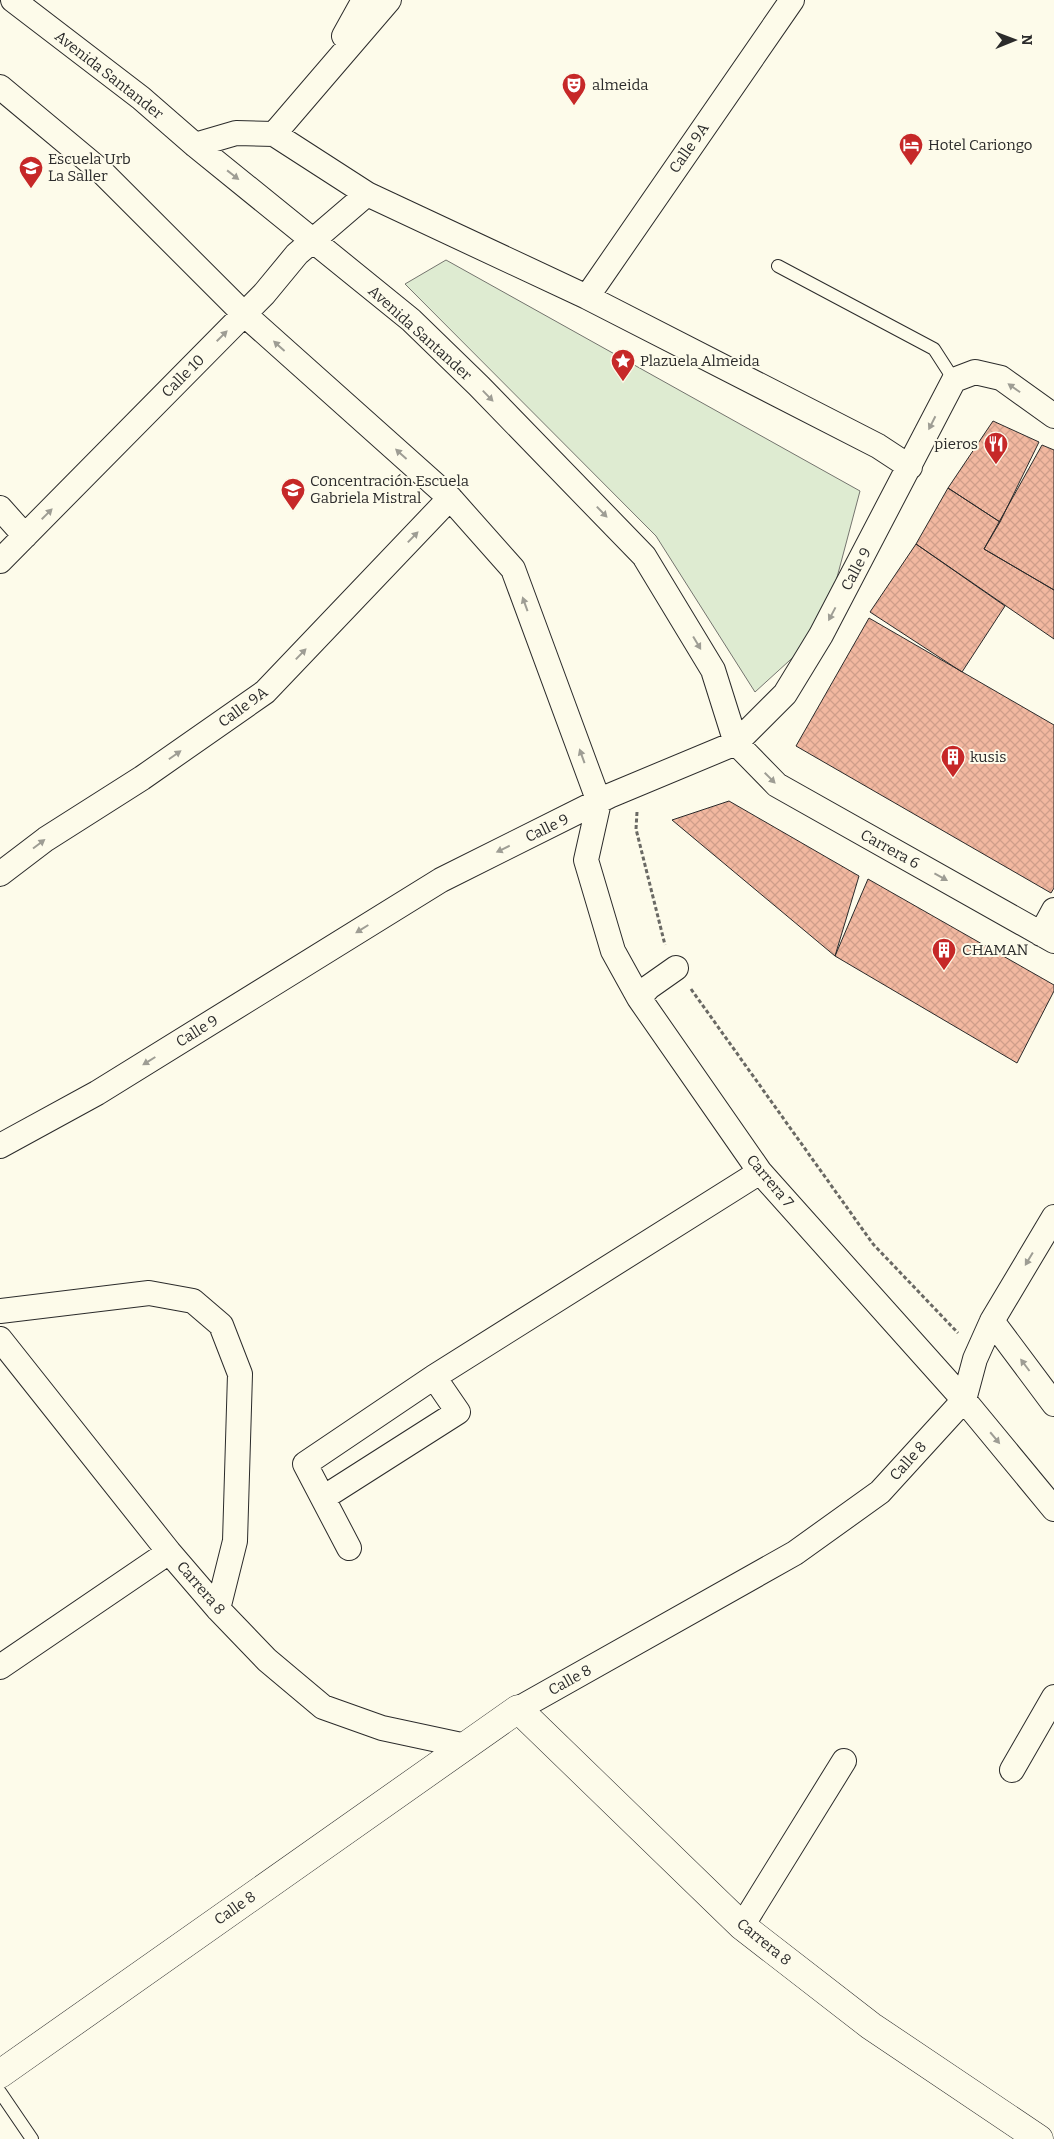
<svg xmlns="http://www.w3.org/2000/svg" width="1054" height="2139" viewBox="0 0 1054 2139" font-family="Bitter,serif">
  <defs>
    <pattern id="building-cross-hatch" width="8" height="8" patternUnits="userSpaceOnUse" patternTransform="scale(1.25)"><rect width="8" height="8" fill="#f2b8a0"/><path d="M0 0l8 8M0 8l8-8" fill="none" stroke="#d09e8a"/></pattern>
  </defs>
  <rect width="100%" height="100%" fill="#fdfbea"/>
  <!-- green -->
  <path fill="#deebd1" stroke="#74746e" d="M446 260 860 491 823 630 755 692 656 536 405 284Z"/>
  <!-- building -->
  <path fill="url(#building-cross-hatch)" stroke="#2b2b2b" d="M993 421 1039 442 1000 522 948 488Z
    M1042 445 1054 450V590L984 549Z
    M948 488 1000 522 984 549 1054 590V639L916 544Z
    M916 544 1005 606 962 672 870 612Z
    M869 618 1054 725V888L1051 893 796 746Z
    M729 801 859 876 835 956 672 820Z
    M868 879 1054 985V991L1017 1063 835 956Z"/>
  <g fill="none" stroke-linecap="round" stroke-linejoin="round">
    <defs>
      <path id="service" d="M778 266 934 349 954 380
        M0 2092 32 2139"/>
      <path id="minor" d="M13 0 141 98 195 145 411 320 479 386 644 556 713 670 736 743 777 785 1054 941
        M344 36 364 0
        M0 87 102 172 244 314 450 498 513 569 599 802 586 860 613 951 639 998 760 1172 964 1400 1054 1509
        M274 134 389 0
        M195 145 236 133 274 134 367 194 587 297 878 446 910 467
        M587 297 792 0
        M0 508 25 536
        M0 561 264 294 297 254 367 194
        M0 874 46 839 142 778 265 692 450 498
        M1041 934 1054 910
        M639 998 649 987 676 968
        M0 1146 97 1093 441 880 609 796 736 743 785 694 821 635 954 380 975 372 1001 378 1054 416
        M0 1311 149 1293 193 1301 221 1325 240 1374 235 1541 218 1609
        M992 1321 1054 1404
        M0 1339 169 1552 218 1609 267 1660 323 1707 382 1728 466 1746
        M323 1498 458 1412 434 1377
        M349 1548 305 1464 434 1377 760 1172
        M0 1667 169 1552
        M518 1709 795 1553 880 1492 964 1400 975 1359 992 1321 1054 1217
        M1012 1770 1054 1697
        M742 1926 844 1761"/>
      <path id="trunk" d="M0 2074 518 1709 742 1926 871 2026 1039 2139"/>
    </defs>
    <!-- service casing -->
    <use href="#service" stroke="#2b2b2b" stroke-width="14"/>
    <!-- minor casing -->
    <use href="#minor" stroke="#2b2b2b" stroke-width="26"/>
    <!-- trunk casing -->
    <use href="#trunk" stroke="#2b2b2b" stroke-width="29"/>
    <!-- path -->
    <path stroke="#6a6964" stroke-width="3" stroke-dasharray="4 2.5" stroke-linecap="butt" d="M637 812 636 829 665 945
      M691 989 873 1244 958 1333"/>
    <!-- service -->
    <use href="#service" stroke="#fdfbea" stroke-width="12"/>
    <!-- minor -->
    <use href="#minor" stroke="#fdfbea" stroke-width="24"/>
    <!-- trunk -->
    <use href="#trunk" stroke="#fdfbea" stroke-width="28"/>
  </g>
  <!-- one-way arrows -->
  <defs><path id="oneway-solid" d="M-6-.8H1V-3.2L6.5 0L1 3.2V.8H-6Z" transform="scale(1.25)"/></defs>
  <g fill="#9e9d94">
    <use href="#oneway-solid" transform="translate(233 175) rotate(38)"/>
    <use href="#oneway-solid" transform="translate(222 336) rotate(-45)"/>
    <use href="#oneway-solid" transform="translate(279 346) rotate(-138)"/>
    <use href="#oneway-solid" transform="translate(1014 388) rotate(-145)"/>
    <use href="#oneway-solid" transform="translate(488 396) rotate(46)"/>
    <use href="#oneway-solid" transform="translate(932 423) rotate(117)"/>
    <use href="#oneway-solid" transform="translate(401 454) rotate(-138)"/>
    <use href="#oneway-solid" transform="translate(602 512) rotate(46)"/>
    <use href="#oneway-solid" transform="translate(47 514) rotate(-45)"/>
    <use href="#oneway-solid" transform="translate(413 537) rotate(-46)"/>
    <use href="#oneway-solid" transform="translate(525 604) rotate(-110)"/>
    <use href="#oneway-solid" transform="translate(832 614) rotate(118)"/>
    <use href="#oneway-solid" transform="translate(697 643) rotate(59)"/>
    <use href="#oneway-solid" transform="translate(301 654) rotate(-46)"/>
    <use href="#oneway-solid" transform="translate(175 755) rotate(-35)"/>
    <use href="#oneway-solid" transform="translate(582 756) rotate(-110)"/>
    <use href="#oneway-solid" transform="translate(770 778) rotate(45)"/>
    <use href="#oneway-solid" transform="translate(39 844) rotate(-37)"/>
    <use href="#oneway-solid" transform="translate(503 849) rotate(154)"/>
    <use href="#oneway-solid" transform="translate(941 877) rotate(29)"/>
    <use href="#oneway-solid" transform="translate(362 929) rotate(148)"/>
    <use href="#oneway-solid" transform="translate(149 1061) rotate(148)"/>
    <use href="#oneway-solid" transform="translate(1029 1259) rotate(121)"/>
    <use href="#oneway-solid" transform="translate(1025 1365) rotate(-127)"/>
    <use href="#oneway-solid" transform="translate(995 1438) rotate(50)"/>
  </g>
  <!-- icons -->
  <defs>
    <symbol id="theatre-pin" viewBox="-11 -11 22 30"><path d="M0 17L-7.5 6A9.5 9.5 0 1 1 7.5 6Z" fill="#c62828" stroke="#fdfbea"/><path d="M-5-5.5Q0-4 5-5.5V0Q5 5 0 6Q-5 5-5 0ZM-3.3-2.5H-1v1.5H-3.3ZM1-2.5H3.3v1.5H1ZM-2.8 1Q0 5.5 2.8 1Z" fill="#fff"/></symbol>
    <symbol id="hotel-pin" viewBox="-11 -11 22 30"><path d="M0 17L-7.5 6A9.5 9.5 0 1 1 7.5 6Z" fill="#c62828" stroke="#fdfbea"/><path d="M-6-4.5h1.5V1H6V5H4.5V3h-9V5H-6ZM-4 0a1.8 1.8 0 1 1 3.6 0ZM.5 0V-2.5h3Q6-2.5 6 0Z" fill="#fff"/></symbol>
    <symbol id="school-pin" viewBox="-11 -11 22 30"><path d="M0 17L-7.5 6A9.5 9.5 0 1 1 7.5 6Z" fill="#c62828" stroke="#fdfbea"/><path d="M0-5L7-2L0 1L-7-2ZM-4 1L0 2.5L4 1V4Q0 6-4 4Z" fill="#fff"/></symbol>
    <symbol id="sight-pin" viewBox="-11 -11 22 30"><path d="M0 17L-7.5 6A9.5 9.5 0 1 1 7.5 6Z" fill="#c62828" stroke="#fdfbea"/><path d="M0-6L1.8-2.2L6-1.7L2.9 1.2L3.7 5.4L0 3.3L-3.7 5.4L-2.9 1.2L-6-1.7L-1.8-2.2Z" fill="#fff"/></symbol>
    <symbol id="restaurant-pin" viewBox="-11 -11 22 30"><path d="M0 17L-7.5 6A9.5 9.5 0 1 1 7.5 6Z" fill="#c62828" stroke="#fdfbea"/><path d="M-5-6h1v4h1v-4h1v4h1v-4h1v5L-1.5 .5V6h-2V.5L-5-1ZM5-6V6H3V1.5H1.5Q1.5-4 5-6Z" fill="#fff"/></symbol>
    <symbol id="building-pin" viewBox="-11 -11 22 30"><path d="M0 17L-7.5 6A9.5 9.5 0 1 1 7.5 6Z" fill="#c62828" stroke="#fdfbea"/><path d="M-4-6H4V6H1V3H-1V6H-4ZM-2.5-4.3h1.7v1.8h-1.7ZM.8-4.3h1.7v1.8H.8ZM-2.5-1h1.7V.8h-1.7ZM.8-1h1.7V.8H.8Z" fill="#fff"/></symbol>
  </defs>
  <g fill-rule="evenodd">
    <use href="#theatre-pin" x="560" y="71" width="28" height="38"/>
    <use href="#hotel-pin" x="897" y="131" width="28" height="38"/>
    <use href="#school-pin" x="17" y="154" width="28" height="38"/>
    <use href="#sight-pin" x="609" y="347" width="28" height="38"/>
    <use href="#restaurant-pin" x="982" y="430" width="28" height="38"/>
    <use href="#school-pin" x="279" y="476" width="28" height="38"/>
    <use href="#building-pin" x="939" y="743" width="28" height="38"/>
    <use href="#building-pin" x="930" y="936" width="28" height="38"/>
  </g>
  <g text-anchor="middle" stroke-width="4" stroke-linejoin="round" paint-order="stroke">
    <!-- street labels -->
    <g font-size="15" fill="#2b2b2b" stroke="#fdfbea">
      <text transform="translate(109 75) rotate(38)" y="5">Avenida Santander</text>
      <text transform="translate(689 148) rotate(-55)" y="5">Calle 9A</text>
      <text transform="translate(420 333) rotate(42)" y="5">Avenida Santander</text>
      <text transform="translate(183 376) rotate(-45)" y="5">Calle 10</text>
      <text transform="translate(856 569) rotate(-62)" y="5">Calle 9</text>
      <text transform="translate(243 707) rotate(-36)" y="5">Calle 9A</text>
      <text transform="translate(547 828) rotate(-26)" y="5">Calle 9</text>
      <text transform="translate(890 849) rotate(29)" y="5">Carrera 6</text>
      <text transform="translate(197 1031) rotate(-32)" y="5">Calle 9</text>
      <text transform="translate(770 1181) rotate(50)" y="5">Carrera 7</text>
      <text transform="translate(908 1461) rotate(-48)" y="5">Calle 8</text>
      <text transform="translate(201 1588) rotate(49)" y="5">Carrera 8</text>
      <text transform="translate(570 1680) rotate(-29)" y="5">Calle 8</text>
      <text transform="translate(235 1908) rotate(-35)" y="5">Calle 8</text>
      <text transform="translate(764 1942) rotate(39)" y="5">Carrera 8</text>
    </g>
    <!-- poi labels -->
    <g font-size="15" fill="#2b2b2b" stroke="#fdfbea" text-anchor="start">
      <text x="592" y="90">almeida</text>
      <text x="928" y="150">Hotel Cariongo</text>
      <text x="48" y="164">Escuela Urb<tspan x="48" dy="17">La Saller</tspan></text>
      <text x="640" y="366">Plazuela Almeida</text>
      <text x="978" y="449" text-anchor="end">pieros</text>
      <text x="310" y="486">Concentración Escuela<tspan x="310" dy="17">Gabriela Mistral</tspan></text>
      <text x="970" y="762">kusis</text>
      <text x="962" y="955">CHAMAN</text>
    </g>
  </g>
  <!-- north arrow -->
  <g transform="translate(1014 40) rotate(89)" stroke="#fdfbea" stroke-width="4" paint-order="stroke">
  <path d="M0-4L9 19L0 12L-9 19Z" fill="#2b2b2b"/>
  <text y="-8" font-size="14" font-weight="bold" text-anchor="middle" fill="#2b2b2b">N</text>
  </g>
</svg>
